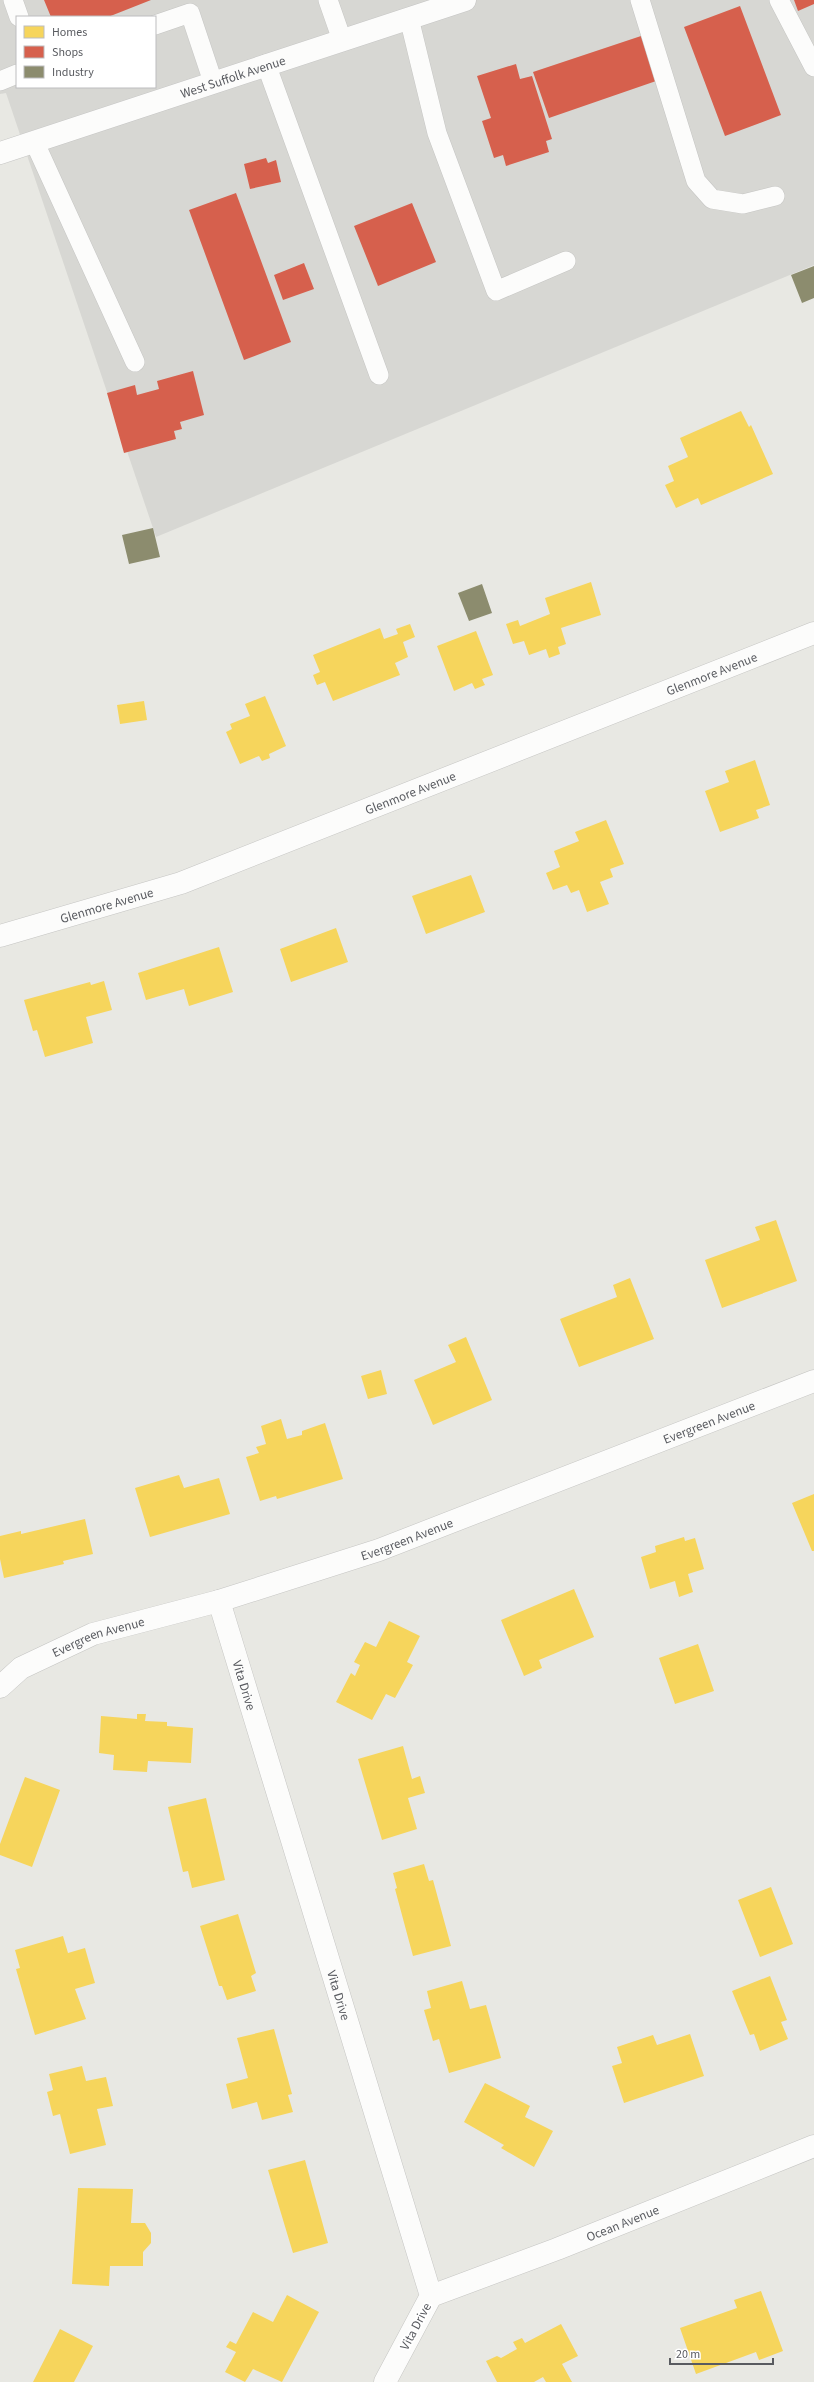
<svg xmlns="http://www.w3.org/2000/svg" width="814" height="2382" viewBox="0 0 814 2382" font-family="'Source Sans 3',sans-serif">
  <rect width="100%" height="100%" fill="#e8e8e3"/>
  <!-- industrial -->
  <path fill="#d7d7d3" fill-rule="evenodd" d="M0 0H814V265L156 537 6 93 0 94ZM17 17H155V87H17Z"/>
  <!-- homes -->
  <path fill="#f6d55c" d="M741 411 749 427 751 425 773 474 701 505 698 498 676 508 665 485 674 481 668 466 688 457 680 438Z
    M591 582 601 615 561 628 566 644 558 647 560 654 549 658 546 649 529 655 524 641 513 644 506 624 518 620 520 626 550 614 545 598Z
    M410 624 415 637 403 642 408 657 395 663 400 675 333 701 325 682 317 685 313 675 320 672 313 655 380 628 384 639 398 634 396 629Z
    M476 631 493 675 482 679 485 685 475 689 472 683 454 691 437 646Z
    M265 696 286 746 269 754 270 758 262 761 259 756 240 764 226 732 232 729 230 724 250 716 245 704Z
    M144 701 147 720 120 724 117 705Z
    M755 760 770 805 756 810 759 818 720 832 705 791 729 782 725 771Z
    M606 820 624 864 610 869 613 877 600 882 609 904 587 912 579 890 571 893 567 885 553 890 546 873 560 867 554 851 579 841 575 832Z
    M471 875 485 912 426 934 412 896Z
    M336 928 348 962 291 982 280 949Z
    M219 947 233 992 189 1006 184 989 146 1000 138 973Z
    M104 981 112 1010 86 1017 93 1043 45 1057 37 1030 33 1031 24 1000 90 982 91 985Z
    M776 1220 797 1281 722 1308 705 1260 760 1240 755 1227Z
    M630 1278 654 1339 579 1367 560 1319 617 1297 613 1285Z
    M466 1337 492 1400 433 1425 414 1380 456 1362 448 1345Z
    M381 1370 387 1394 368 1399 361 1376Z
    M281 1419 287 1439 302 1435V1431L325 1423 343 1479 277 1499 276 1496 260 1501 246 1457 259 1453 256 1447 266 1444 261 1426Z
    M179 1475 184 1488 219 1478 230 1514 150 1537 135 1488Z
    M814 1494V1551H812L792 1503Z
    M85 1519 93 1554 63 1561 64 1564 4 1578 0 1559V1536L21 1531V1534Z
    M684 1537 685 1541 695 1538 704 1569 688 1574 693 1592 679 1597 675 1581 650 1589 641 1557 656 1552 655 1546Z
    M574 1589 594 1637 539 1660 542 1668 524 1676 501 1620Z
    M389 1621 420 1636 407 1662 413 1665 395 1698 386 1694 372 1720 336 1702 351 1673 355 1676 360 1665 354 1662 365 1642 376 1647Z
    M698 1644 714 1691 675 1704 659 1658Z
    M137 1714H146L145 1721 167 1722V1726L193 1728 191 1763 148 1761 147 1772 113 1770 114 1755 99 1753 101 1716 137 1719Z
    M403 1746 412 1779 420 1776 425 1793 408 1798 417 1829 382 1840 358 1759Z
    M25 1777 60 1790 32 1867 0 1855V1844Z
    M206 1798 225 1880 192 1888 188 1871 183 1872 168 1807Z
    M424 1864 429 1881 433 1880 451 1946 413 1956 395 1889 397 1888 393 1873Z
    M771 1887 793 1944 760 1957 738 1900Z
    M238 1914 256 1973 251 1976 256 1991 227 2000 222 1986H219L200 1926Z
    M63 1936 68 1953 85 1948 95 1983 75 1989 86 2019 35 2035 16 1969 20 1968 15 1950Z
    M770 1976 787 2020 781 2022 788 2039 760 2051 754 2034 750 2035 732 1991Z
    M462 1981 470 2009 486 2005 501 2058 449 2073 439 2039 433 2041 424 2010 431 2008 427 1991Z
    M274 2029 292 2094 288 2095 293 2112 262 2120 257 2102 232 2109 226 2084 248 2078 237 2038Z
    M690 2034 704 2076 624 2103 612 2066 622 2063 617 2047 653 2035 657 2045Z
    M82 2066 86 2081 106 2077 113 2106 97 2109 106 2145 70 2154 60 2114 53 2116 47 2092 53 2090 49 2074Z
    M485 2083 530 2106 525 2117 553 2131 534 2167 501 2148 504 2145 464 2122Z
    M305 2160 328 2243 293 2253 268 2170Z
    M78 2188 133 2189 131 2223H145L151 2233V2243L143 2252V2266H110L109 2286 72 2284Z
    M761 2291 783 2351 759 2360 756 2352 696 2374 680 2328 737 2308 734 2300Z
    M287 2295 319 2312 282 2382 253 2369 245 2382 225 2372 236 2352 226 2347 230 2341 236 2344 253 2312 273 2322Z
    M561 2324 578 2356 562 2364 572 2382H546L543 2377 534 2382H497L486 2361 497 2356 501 2358 517 2349 513 2342 522 2338 525 2343Z
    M60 2329 93 2346 74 2382H33Z"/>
  <!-- shops -->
  <path fill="#d6604d" d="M44 0H151L108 17H51Z
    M794 0H814V4L798 11Z
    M740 6 781 115 725 136 684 27Z
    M644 35 659 80 549 118 533 72Z
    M516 64 520 79 532 76 552 139 546 141 549 152 506 166 503 155 494 158 482 121 491 118 477 76Z
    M266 158 268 163 276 160 281 182 250 189 244 164Z
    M236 193 291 342 244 360 189 210Z
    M412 203 436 262 378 286 354 226Z
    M304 263 314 289 283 300 274 275Z
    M193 371 204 415 180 422 182 429 174 431 176 439 124 453 107 393 135 385 137 395 159 389 157 381Z"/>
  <!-- industry -->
  <path fill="#8c8c6e" d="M814 266V298L802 303 791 275Z
    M153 528 160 557 129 564 122 535Z
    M482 584 492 613 469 621 458 593Z"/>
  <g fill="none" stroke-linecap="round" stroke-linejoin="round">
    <defs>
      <path id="service" d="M13 0 19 17
        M328 0 342 40
        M640 0 696 181 712 199 743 204 775 196
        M779 0 814 67
        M409 18 437 133 496 291 566 261
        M155 25 190 13 213 82
        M266 64 379 375
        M0 81 17 74
        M34 141 135 362"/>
      <g id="minor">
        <path id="s1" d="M0 936 181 883 814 633"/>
        <path id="s2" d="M219 1601 431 2296 385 2382"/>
        <path id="s3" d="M0 1687 21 1668 93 1634 219 1601 379 1550 814 1381"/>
        <path id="s4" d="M431 2296 557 2249 814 2146"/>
      </g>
      <g id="secondary">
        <path id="s5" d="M0 153 465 0"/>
      </g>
    </defs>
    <!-- service casing -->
    <use href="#service" stroke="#c5c5c3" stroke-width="20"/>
    <!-- minor casing -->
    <use href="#minor" stroke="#c5c5c3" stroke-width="23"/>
    <!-- secondary casing -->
    <use href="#secondary" stroke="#c5c5c4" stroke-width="23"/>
    <!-- service -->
    <use href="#service" stroke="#fcfcfb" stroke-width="19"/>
    <!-- minor -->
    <use href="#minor" stroke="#fcfcfb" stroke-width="22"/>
    <!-- secondary -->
    <use href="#secondary" stroke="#fcfcfb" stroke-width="22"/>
  </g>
  <g text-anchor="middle" stroke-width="4" stroke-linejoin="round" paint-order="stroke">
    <!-- street labels -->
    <g font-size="13" fill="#595b60" stroke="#fff">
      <text dy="5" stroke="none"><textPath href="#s5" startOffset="245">West Suffolk Avenue</textPath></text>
      <text dy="5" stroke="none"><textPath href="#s1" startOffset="759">Glenmore Avenue</textPath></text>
      <text dy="5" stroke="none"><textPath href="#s1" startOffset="435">Glenmore Avenue</textPath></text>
      <text dy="5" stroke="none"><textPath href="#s1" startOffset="111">Glenmore Avenue</textPath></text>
      <text dy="5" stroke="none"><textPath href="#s3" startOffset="760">Evergreen Avenue</textPath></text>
      <text dy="5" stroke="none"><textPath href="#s3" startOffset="436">Evergreen Avenue</textPath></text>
      <text dy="5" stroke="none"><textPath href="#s3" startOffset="112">Evergreen Avenue</textPath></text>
      <text dy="5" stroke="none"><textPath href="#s2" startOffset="88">Vita Drive</textPath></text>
      <text dy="5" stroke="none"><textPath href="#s2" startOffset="412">Vita Drive</textPath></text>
      <text dy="5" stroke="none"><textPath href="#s4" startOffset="205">Ocean Avenue</textPath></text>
      <text transform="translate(415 2326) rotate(-62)" y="5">Vita Drive</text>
    </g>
  </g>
  <!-- legend -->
  <rect x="16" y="16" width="140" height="72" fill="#ffffff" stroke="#bdbdbf"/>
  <rect x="24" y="26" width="20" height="12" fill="#f6d55c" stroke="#bdbdbf"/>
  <text x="52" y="36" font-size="12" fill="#595b60">Homes</text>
  <rect x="24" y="46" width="20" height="12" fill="#d6604d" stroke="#bdbdbf"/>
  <text x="52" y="56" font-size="12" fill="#595b60">Shops</text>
  <rect x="24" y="66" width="20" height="12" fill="#8c8c6e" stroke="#bdbdbf"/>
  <text x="52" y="76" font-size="12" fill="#595b60">Industry</text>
  <!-- scale -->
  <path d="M670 2358v6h103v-6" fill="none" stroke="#595b60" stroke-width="2"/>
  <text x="676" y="2358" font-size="12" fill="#595b60" stroke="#ffffff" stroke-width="3" paint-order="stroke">20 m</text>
</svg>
